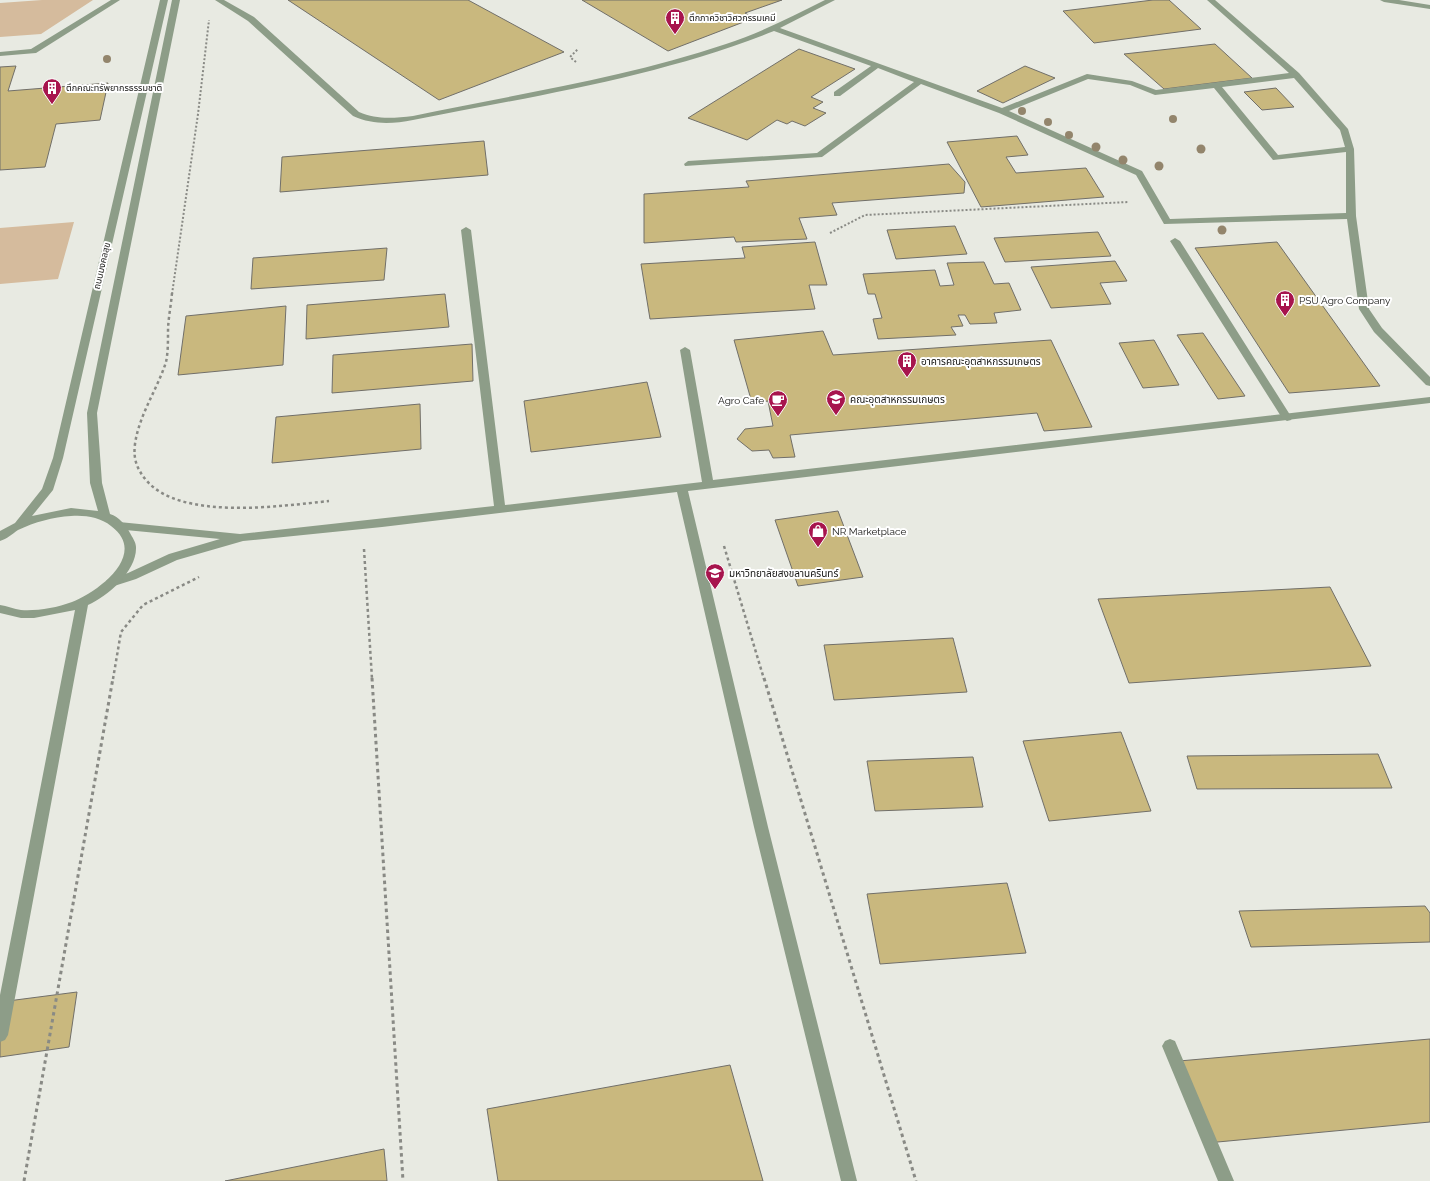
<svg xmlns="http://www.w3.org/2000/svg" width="1430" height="1181" viewBox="0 0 1430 1181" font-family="Raleway,'Noto Sans Thai',sans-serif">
  <rect width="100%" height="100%" fill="#e8eae2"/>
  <!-- green -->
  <path fill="#d5bb9d" d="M42 0H93L41 34 0 37V3Z
    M74 222 58 279 0 284V228Z"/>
  <!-- building -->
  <path fill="#c9b87e" stroke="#716f69" d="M288 0H468L564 52 439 100Z
    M582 0H782L745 13 754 18 668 51Z
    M1153 0H1169L1201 29 1094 43 1063 11Z
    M1215 44 1252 78 1164 89 1124 54Z
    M799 49 855 69 811 97 823 102 813 108 826 113 805 126 792 121 787 124 777 120 747 140 688 118Z
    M16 66 8 91 108 83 100 120 56 124 45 167 0 170V67Z
    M1025 66 1055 78 1003 103 977 91Z
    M1276 88 1294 107 1262 110 1244 92Z
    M1017 136 1028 155 1006 157 1016 173 1086 168 1104 197 981 207 947 142Z
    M484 141 488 175 280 192 282 157Z
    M949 164 965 182 964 193 832 203 837 215 799 218 807 239 736 242 734 237 644 243V194L749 187 746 181Z
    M955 226 967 254 896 259 887 230Z
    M1098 232 1111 256 1005 262 994 238Z
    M815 242 827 285H809L815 309 650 319 641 264 745 258 742 247Z
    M1277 242 1380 386 1289 393 1195 248Z
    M387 248 384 280 251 289 253 258Z
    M1115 261 1127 281 1100 283 1111 304 1051 308 1031 267Z
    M984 262 994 284 1009 283 1021 310 994 313 997 323 970 324 965 315H958L963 326 951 327 956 335 878 339 873 319 882 318 875 294H868L863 274 935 270 940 286 954 285 947 263Z
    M445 294 449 327 306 339 307 305Z
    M286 306 283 365 178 375 186 316Z
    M823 331 833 355 1051 340 1092 427 1044 431 1037 413 790 435 795 457 773 458 769 450 752 451 737 439 745 429 773 426 768 401 752 403 734 340Z
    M1203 333 1245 396 1218 399 1177 335Z
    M1154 340 1179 385 1143 388 1119 343Z
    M472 344 473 381 332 393 333 355Z
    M647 382 661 437 531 452 524 401Z
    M420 404 421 449 272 463 276 417Z
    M838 511 863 577 798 586 775 520Z
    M1330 587 1371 666 1129 683 1098 599Z
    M953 638 967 692 834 700 824 645Z
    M1121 732 1151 811 1049 821 1023 741Z
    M1378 754 1392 788 1197 789 1187 756Z
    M973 757 983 807 875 811 867 761Z
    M1007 883 1026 953 880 964 867 894Z
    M1425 906 1430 913V942L1251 947 1239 911Z
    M77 992 69 1047 0 1057V1002Z
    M1430 1039V1122L1207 1143 1179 1061Z
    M730 1065 763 1181H498L487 1109Z
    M384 1149 387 1181H225Z"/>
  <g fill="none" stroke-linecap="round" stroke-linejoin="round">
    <!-- path-far2 -->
    <path stroke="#898a85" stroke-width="2" stroke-dasharray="2 2" stroke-linecap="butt" d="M576 62 570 57 578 49
      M830 233 865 215 1128 202
      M172 294 198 114 209 20"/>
    <!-- path-far1 -->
    <path stroke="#898a85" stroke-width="2.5" stroke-dasharray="3 3" stroke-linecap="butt" d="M172 293C171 306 168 319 168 332 168 342 168 353 166 362 157 390 139 415 135 444 133 459 137 469 146 480 180 521 281 506 329 501
      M724 546 764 679
      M364 549 372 679
      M113 679 121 632 143 605 199 577"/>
    <!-- path -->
    <path stroke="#898a85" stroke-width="3" stroke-dasharray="3.5 3.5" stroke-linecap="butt" d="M372 678 403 1181
      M764 678 916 1181
      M24 1181 113 678"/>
    <!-- lane -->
    <path fill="#8d9d88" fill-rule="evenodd" d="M111 0H120L36 53 0 56V52L31 49Z
      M215 0H224L254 17 359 112C377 120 394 118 413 116 517 94 625 78 726 44 760 33 793 16 825 0H835L780 28 1002 108 1087 74 1132 81 1156 90 1289 73 1207 0H1215L1299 73 1348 129 1354 149 1356 216 1369 309 1382 328 1430 377V386L1426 385 1374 332 1359 309 1347 219 1164 224 1136 175 999 113 921 84 822 157 685 166 684 164 688 161 817 153 914 82 878 68 840 96H834V92L871 66 774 31C659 77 534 96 413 120 392 124 373 125 353 116L248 21ZM1294 78 1340 130 1345 147 1278 155 1222 87ZM1088 79 1130 85 1155 95 1214 88 1273 160 1346 152V213L1170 219 1142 171 1009 111Z
      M466 227 471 230 505 505 702 482 680 350 685 347 690 350 713 480 1430 397V403L688 491 768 827 857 1181H841L754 827 677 492 382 527 243 541 177 560 136 579 111 587 107 586 105 583 107 580 128 573 169 554 220 539 115 529 113 526 119 522 240 534 494 506 461 230Z
      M1170 1039 1175 1041 1234 1181H1218L1162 1046 1165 1041Z"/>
    <!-- street -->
    <path fill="#8d9d88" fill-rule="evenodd" d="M160 0H168L63 458 53 490 32 516 71 508 98 511 90 483 87 413 172 0H180L97 413 102 483 110 514C119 517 126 525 130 533 132 537 136 542 136 547 137 571 108 596 88 605L8 1035 5 1040 0 1042V995L75 610 34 618H21L0 613V605C7 606 14 609 21 610 37 611 56 608 72 602 98 592 149 554 111 526 100 517 85 515 71 516 53 517 35 522 18 530 12 534 7 539 0 541V531L15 523 42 489 53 458Z
      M1380 0H1399L1430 5V9L1384 2Z
      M1175 238 1180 241 1292 418 1291 420 1287 421 1282 418 1170 241Z"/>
  </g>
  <!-- trees -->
  <g fill="#93856c">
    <circle cx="107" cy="59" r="4"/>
    <circle cx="1022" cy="111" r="4"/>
    <circle cx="1173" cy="119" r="4"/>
    <circle cx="1048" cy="122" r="4"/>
    <circle cx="1069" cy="135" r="4"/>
    <circle cx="1096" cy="147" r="4.5"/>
    <circle cx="1201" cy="149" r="4.5"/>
    <circle cx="1123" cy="160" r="4.5"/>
    <circle cx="1159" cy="166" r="4.5"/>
    <circle cx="1222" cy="230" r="4.5"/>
  </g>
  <!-- icons -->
  <defs>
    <symbol id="building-pin" viewBox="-11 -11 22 30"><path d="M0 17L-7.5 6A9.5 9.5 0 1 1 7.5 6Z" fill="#a7144d" stroke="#fff"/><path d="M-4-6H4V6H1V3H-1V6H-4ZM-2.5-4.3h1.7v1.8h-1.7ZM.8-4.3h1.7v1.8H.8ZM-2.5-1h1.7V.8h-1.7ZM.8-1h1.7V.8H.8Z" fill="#fff"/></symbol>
    <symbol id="university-pin" viewBox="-11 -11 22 30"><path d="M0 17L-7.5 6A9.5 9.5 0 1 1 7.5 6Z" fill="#a7144d" stroke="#fff"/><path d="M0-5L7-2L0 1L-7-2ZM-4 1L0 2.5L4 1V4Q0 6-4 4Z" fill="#fff"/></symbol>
    <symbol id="cafe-pin" viewBox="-11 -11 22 30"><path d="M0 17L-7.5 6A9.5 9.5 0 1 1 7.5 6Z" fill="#a7144d" stroke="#fff"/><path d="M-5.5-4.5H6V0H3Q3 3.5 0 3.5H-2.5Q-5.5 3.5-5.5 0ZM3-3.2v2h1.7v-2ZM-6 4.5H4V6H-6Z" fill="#fff"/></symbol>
    <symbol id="shop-pin" viewBox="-11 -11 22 30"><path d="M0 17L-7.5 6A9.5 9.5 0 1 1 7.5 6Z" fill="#a7144d" stroke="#fff"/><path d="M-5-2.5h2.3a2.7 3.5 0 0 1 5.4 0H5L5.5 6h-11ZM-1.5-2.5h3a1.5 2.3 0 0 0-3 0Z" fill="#fff"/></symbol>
  </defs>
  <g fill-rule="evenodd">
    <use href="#building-pin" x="664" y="7" width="22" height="30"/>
    <use href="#building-pin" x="41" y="77" width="22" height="30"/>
    <use href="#building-pin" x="1274" y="289" width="22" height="30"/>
    <use href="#building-pin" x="896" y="350" width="22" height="30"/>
    <use href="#university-pin" x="825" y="388" width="22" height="30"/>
    <use href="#cafe-pin" x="767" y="389" width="22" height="30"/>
    <use href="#shop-pin" x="807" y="520" width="22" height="30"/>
    <use href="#university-pin" x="704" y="562" width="22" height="30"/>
  </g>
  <g text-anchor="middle" stroke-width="4" stroke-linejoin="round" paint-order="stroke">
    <!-- far-poi labels -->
    <g font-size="9" fill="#131311" stroke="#fff" text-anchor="start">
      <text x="689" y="21">ตึกภาควิชาวิศวกรรมเคมี</text>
      <text x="66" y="91">ตึกคณะทรัพยากรธรรมชาติ</text>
    </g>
    <!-- far-street labels -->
    <g font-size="9" fill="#131311" stroke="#fff">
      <text transform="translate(102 266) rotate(-77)" y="3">ถนนมงคลสุข</text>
    </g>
    <!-- poi labels -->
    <g font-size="10" fill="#131311" stroke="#fff" text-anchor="start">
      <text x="1299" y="304">PSU Agro Company</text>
      <text x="921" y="365">อาคารคณะอุตสาหกรรมเกษตร</text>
      <text x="850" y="403">คณะอุตสาหกรรมเกษตร</text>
      <text x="764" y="404" text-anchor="end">Agro Cafe</text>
      <text x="832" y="535">NR Marketplace</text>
      <text x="729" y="577">มหาวิทยาลัยสงขลานครินทร์</text>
    </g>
  </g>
</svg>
